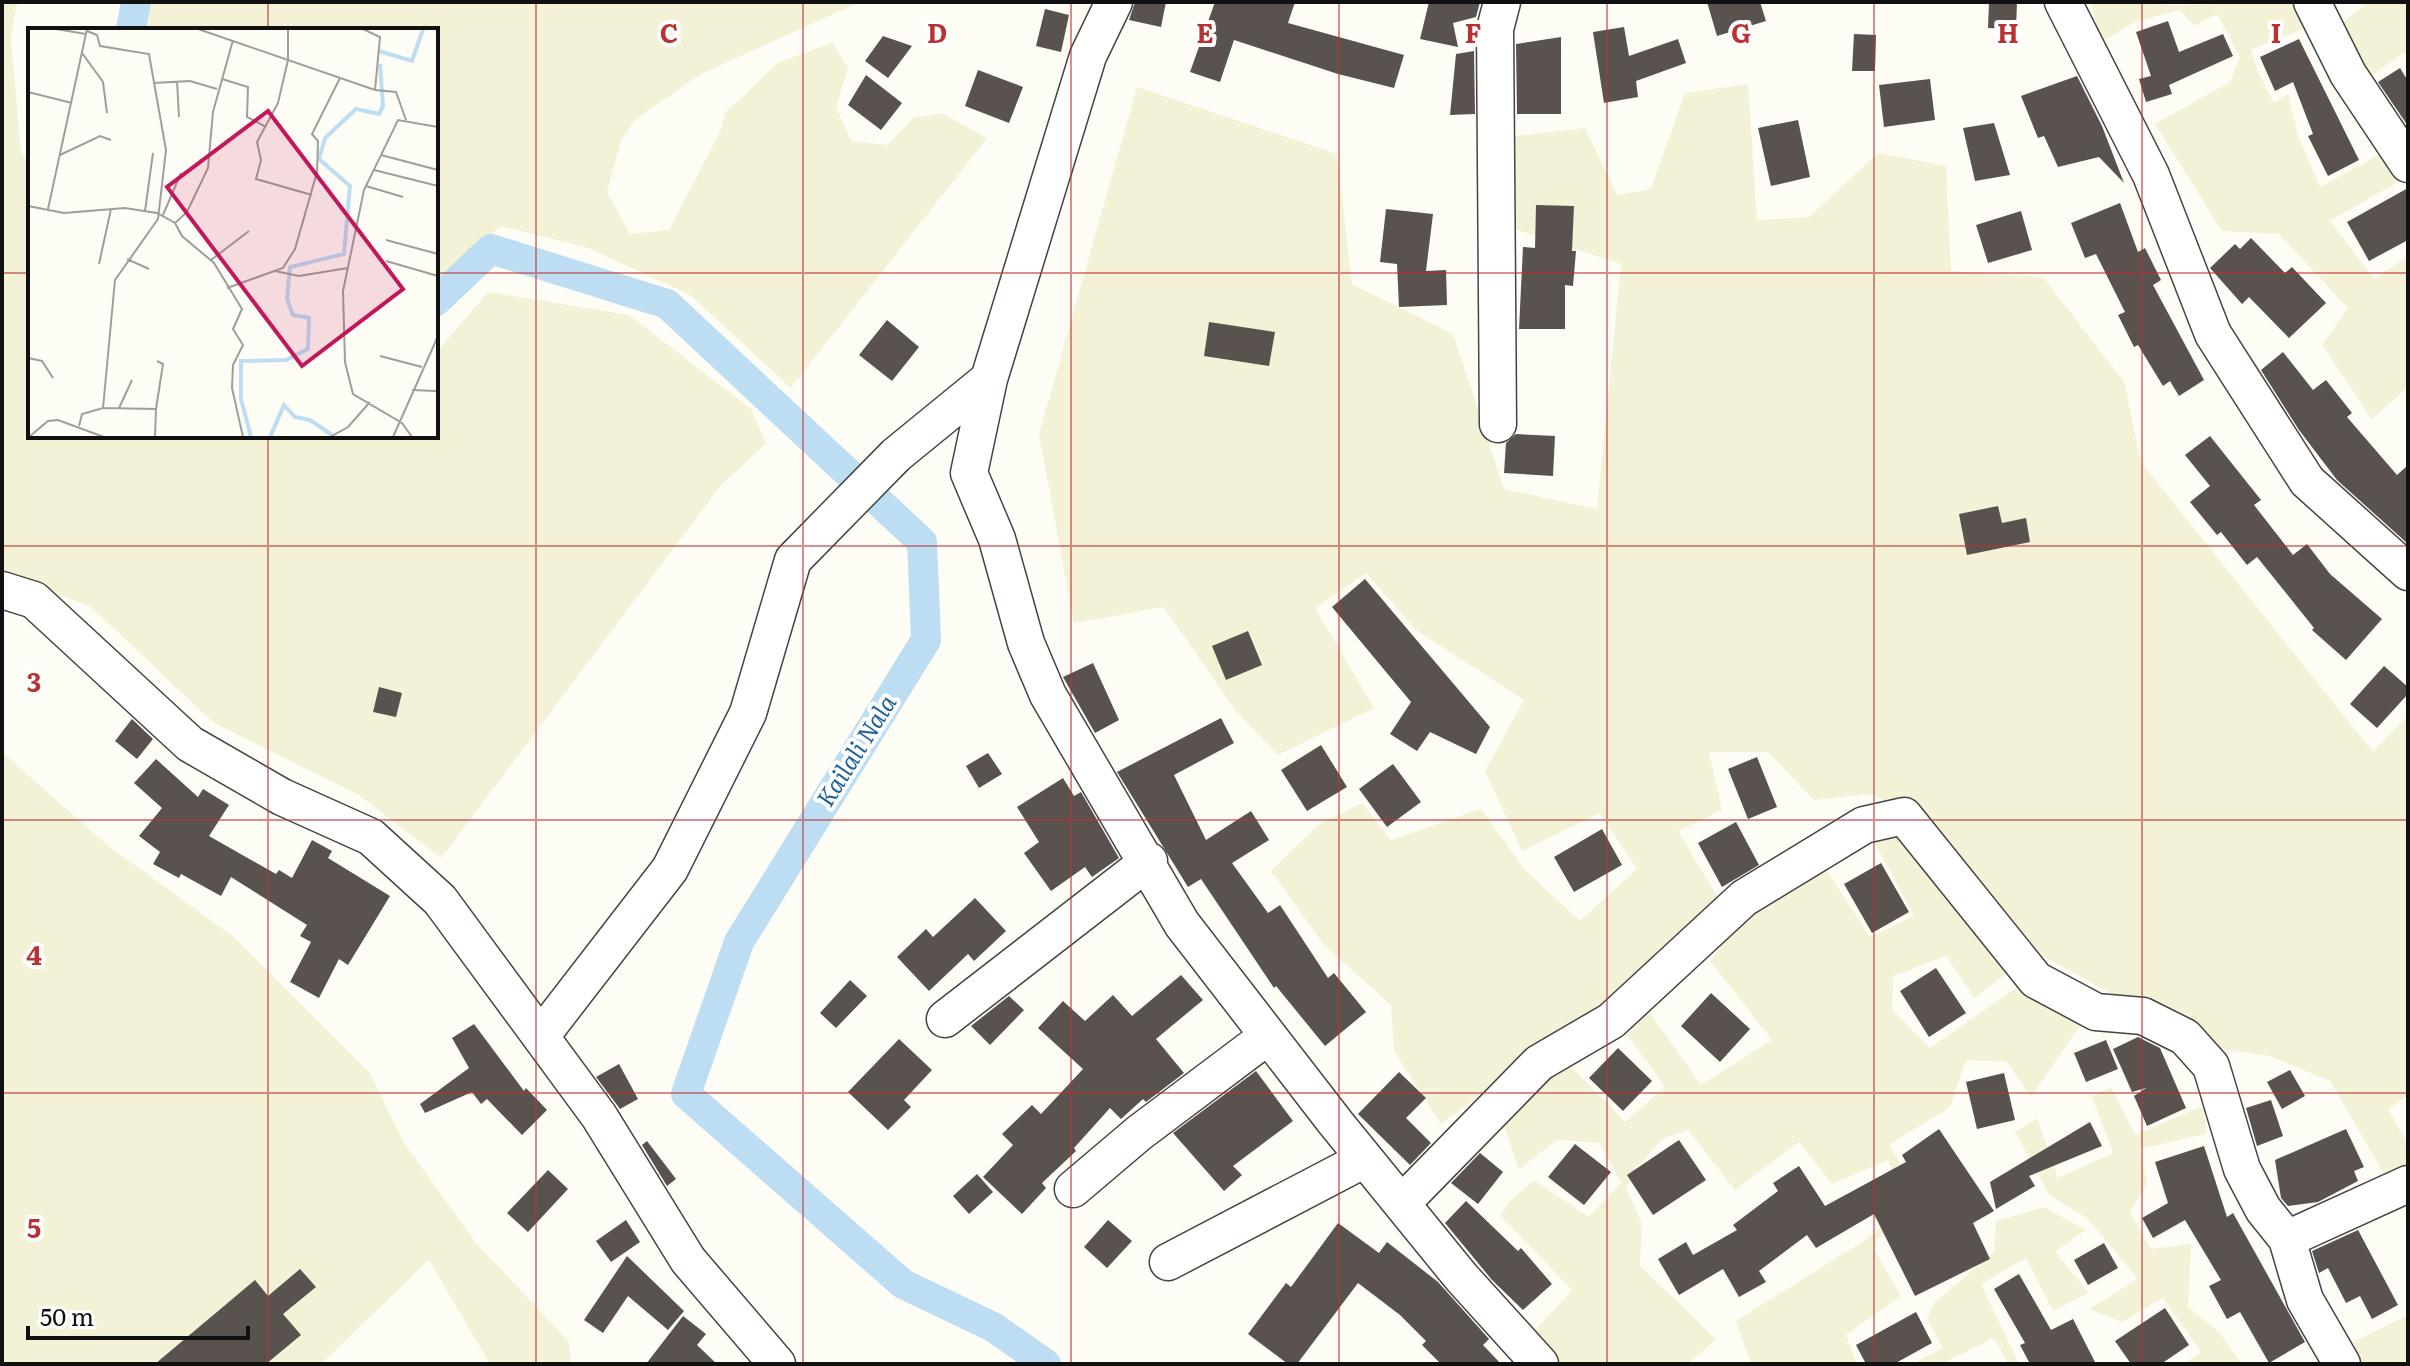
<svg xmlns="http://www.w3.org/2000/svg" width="2410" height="1366" viewBox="0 0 2410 1366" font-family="Literata,serif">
  <rect width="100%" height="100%" fill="#fefdf5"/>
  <!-- farmland -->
  <path fill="#f3f2d6" d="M2 2H17L11 39 21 152 30 166V436H436V353L488 292 629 315 751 409 766 444 721 485 441 858 359 795 214 723 91 607 2 573Z
    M151 2H860L701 74 636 119 621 140 607 192 630 234 669 230 721 130 725 113 779 62 832 43 848 68 836 107 851 141 888 145 913 118 942 113 987 138 791 388 690 295 588 248 501 226 436 282V30H148Z
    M2091 2 2179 5 2296 2 2308 27 2251 50 2257 70 2274 103 2288 94 2297 133 2320 187 2382 153 2405 178 2330 221 2374 279 2408 256V387L2372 419 2322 345 2348 308 2279 234 2222 231 2155 124 2230 82 2240 57 2217 14 2194 26 2180 10 2135 22 2101 42Z
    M2368 2H2408V56L2403 53 2362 83 2340 25Z
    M1748 84 1757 220 1809 217 1878 153 1946 166 1951 271 2043 277 2124 382 2141 462 2373 752 2408 715V1096L2388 1109 2408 1144V1171L2386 1177 2330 1081 2270 1056 2211 1048 2028 948 1944 834 1871 794 1814 800 1768 752H1709L1722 810 1678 831 1725 909 1614 998 1441 1124 1394 1051 1391 1005 1324 945 1271 871 1318 825 1362 803 1391 840 1481 809 1524 869 1580 921 1637 869 1600 813 1522 851 1485 771 1524 700 1416 630 1366 573 1315 608 1374 708 1278 755 1234 709 1164 607 1074 623 1039 434 1137 87 1337 154 1352 284 1453 334 1504 489 1597 509 1621 264 1514 229 1515 136 1585 128 1617 195 1651 189 1685 93Z
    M2 752 106 844 235 938 369 1072 404 1143 476 1243 569 1342 571 1364H490L429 1260 321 1364H2Z
    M1910 833 2015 967 1975 998 1946 956 1893 976 1892 1009 1930 1048 2026 981 2081 1024 2031 1097 2007 1062 1966 1060 1950 1107 1889 1145 1922 1198 1877 1239 1874 1249 1901 1296 1846 1335 1857 1364H1751L1736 1321 1862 1242 1906 1208 1888 1160 1832 1184 1799 1142 1735 1190 1688 1130 1664 1138 1636 1168 1626 1187 1642 1224 1640 1266 1716 1339 1688 1364H1562L1533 1333 1572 1290 1501 1216 1509 1202 1534 1180 1589 1217 1621 1183 1600 1143 1557 1140 1519 1169 1503 1123 1566 1061 1625 1122 1665 1087 1621 1026 1645 1006 1701 1085 1772 1040 1710 961 1745 914 1825 868 1870 937 1914 916 1874 841Z
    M2111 1087 2135 1135 2205 1105 2206 1134 2140 1149 2147 1184 2130 1212 2151 1249 2191 1244 2188 1307 2219 1332 2242 1364H2183L2201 1352 2163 1298 2122 1322 2089 1309 2138 1279 2087 1218 2050 1196 2015 1132 2037 1118 2058 1178 2113 1153 2092 1096Z
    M2044 1207 2086 1230 2055 1251 2088 1293 2053 1311 2026 1258 1981 1284 2019 1364H2008L1994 1338 1941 1364H1912L1943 1348 1927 1319 1934 1303 1994 1252 1996 1221Z
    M2408 1315V1364H2364L2353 1342Z"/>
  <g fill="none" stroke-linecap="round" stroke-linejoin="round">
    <!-- canal -->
    <path stroke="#bdddf2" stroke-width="30" d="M131 30 136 2
      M436 301 491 249 667 304 922 542 926 640 739 942 686 1094 903 1284 993 1327 1046 1364"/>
  </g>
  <!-- building -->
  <path fill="#59524e" d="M1135 2H1166L1161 27 1129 20Z
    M1215 2H1295L1288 23 1404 55 1394 88 1338 74 1234 40 1220 82 1190 72Z
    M1429 2H1480L1476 17 1453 23 1458 47 1420 39Z
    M1707 2H1760L1766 21 1717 36Z
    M1989 2H2017L2016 29 1988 28Z
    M1045 9 1069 15 1061 52 1036 46Z
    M2168 21 2179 52 2223 34 2233 56 2169 85 2172 94 2146 102 2139 79 2151 76 2136 32Z
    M1624 27 1629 56 1678 39 1686 63 1636 81 1638 97 1604 103 1593 32Z
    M1854 34 1876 35 1875 71H1852Z
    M883 36 912 46 888 78 865 61Z
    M1561 37V114H1517L1516 44Z
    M2299 39 2359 160 2328 176 2308 136 2313 134 2293 82 2275 91 2260 57Z
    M1474 51 1475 114 1450 115 1456 54Z
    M2400 68 2408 81V126L2378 82Z
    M978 70 1023 87 1009 123 965 106Z
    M866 75 902 103 881 130 848 105Z
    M2077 76 2102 126 2124 183 2099 157 2058 167 2044 136 2038 138 2021 96Z
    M1930 79 1935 120 1884 127 1879 85Z
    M1798 120 1810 177 1771 186 1758 128Z
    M1994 123 2010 175 1975 181 1963 128Z
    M2408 188V240L2369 261 2347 222Z
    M2120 203 2138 252 2145 248 2161 280 2153 285 2204 380 2179 396 2170 381 2163 386 2138 345 2134 347 2118 315 2125 312 2096 254 2085 258 2071 223Z
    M1536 205 1574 206 1572 251H1576L1573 286 1565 285V329H1519L1523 247 1535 248Z
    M1386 209 1433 214 1426 271 1446 270 1447 305 1399 307 1397 264 1380 262Z
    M2021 211 2032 250 1988 263 1976 225Z
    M2251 238 2285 273 2292 267 2326 303 2289 338 2249 297 2242 304 2210 268 2235 244 2240 249Z
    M887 320 919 347 892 381 859 355Z
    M1209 322 1275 332 1269 366 1204 356Z
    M2283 352 2313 390 2326 380 2352 413 2347 417 2397 475 2408 465V544L2337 480 2299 430 2261 370Z
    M1516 434 1555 436 1553 476 1504 473 1506 443Z
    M2210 436 2261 500 2254 505 2293 555 2307 544 2330 574 2382 619 2346 660 2312 630 2314 628 2257 557 2247 565 2221 532 2217 535 2190 502 2210 486 2185 455Z
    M1998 506 2002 523 2026 518 2030 542 1967 555 1959 514Z
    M1365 579 1490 727 1476 754 1430 732 1417 751 1390 734 1411 702 1332 607Z
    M1248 631 1262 665 1226 680 1212 646Z
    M1093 663 1119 720 1095 733 1063 677Z
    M2384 666 2408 687V694L2377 728 2350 704Z
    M379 687 402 693 396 717 373 712Z
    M1221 718 1234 743 1174 775 1206 840 1251 811 1269 840 1232 863 1268 913 1280 905 1328 978 1334 973 1366 1012 1325 1046 1276 986 1274 988 1201 879 1188 887 1117 772Z
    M132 719 153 739 137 759 115 741Z
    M1321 745 1347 787 1307 811 1281 770Z
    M988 753 1002 774 979 788 966 766Z
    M1757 757 1777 807 1748 819 1728 769Z
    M156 759 198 797 203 789 229 805 209 836 276 874 279 870 292 878 312 840 332 851 328 858 390 896 348 965 339 959 319 998 290 982 311 942 300 936 307 925 231 877 221 896 181 874 179 878 153 864 160 852 139 836 162 808 134 783Z
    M1393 764 1421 802 1387 827 1359 789Z
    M1063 778 1074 796 1081 792 1119 858 1092 877 1085 867 1051 891 1024 853 1039 842 1017 807Z
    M1736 822 1759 865 1722 887 1698 843Z
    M1602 829 1622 865 1574 892 1554 857Z
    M1881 863 1909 912 1872 933 1844 884Z
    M975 898 1006 931 974 961 968 954 929 991 897 957 926 929 933 937Z
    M1936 968 1966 1013 1929 1037 1900 991Z
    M1181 975 1203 1000 1156 1039 1184 1073 1146 1102 1143 1099 1121 1119 1110 1108 1074 1148 1076 1151 1042 1183 1046 1188 1022 1214 983 1177 1013 1145 1002 1134 1032 1105 1041 1114 1083 1069 1038 1028 1063 1001 1085 1021 1113 995 1132 1016Z
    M850 980 867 996 836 1028 820 1013Z
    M1711 993 1750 1029 1720 1062 1681 1026Z
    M1009 996 1024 1010 990 1045 971 1026Z
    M474 1024 524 1091 526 1088 547 1110 522 1135 487 1099 481 1104 472 1092 425 1113 420 1104 469 1068 452 1038Z
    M2138 1037 2160 1048 2186 1108 2147 1126 2134 1096 2146 1088 2132 1092 2113 1049Z
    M899 1039 932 1070 904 1100 911 1107 888 1130 848 1092Z
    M2106 1040 2118 1069 2086 1082 2074 1053Z
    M1618 1048 1652 1081 1623 1111 1589 1078Z
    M619 1064 638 1099 620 1109 596 1077Z
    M2290 1070 2305 1096 2282 1109 2267 1082Z
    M1256 1071 1293 1121 1233 1166 1242 1175 1224 1191 1173 1133Z
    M1399 1072 1426 1098 1406 1118 1431 1143 1410 1165 1358 1114Z
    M2004 1073 2015 1120 1977 1129 1966 1082Z
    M2271 1100 2283 1136 2257 1146 2246 1108Z
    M2090 1122 2102 1146 2029 1176 2035 1186 1996 1209 1990 1182Z
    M1939 1129 1994 1211 1973 1223 1990 1259 1915 1296 1874 1214 1816 1248 1807 1235 1759 1271 1766 1282 1739 1297 1723 1269 1679 1295 1658 1259 1686 1242 1693 1255 1737 1230 1733 1225 1778 1191 1773 1183 1799 1166 1825 1206 1906 1162 1902 1155Z
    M2346 1129 2364 1167 2354 1171 2358 1181 2318 1202 2288 1206 2281 1198 2275 1160Z
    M1679 1140 1706 1180 1653 1215 1627 1175Z
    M647 1141 676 1179 667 1186 642 1145Z
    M1575 1144 1611 1172 1584 1205 1548 1177Z
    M2204 1146 2227 1217 2233 1213 2305 1342 2269 1363 2240 1312 2227 1319 2209 1286 2221 1280 2185 1220 2153 1238 2142 1218 2168 1203 2155 1162Z
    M1480 1153 1503 1172 1478 1204 1451 1183Z
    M548 1170 568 1189 528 1232 507 1213Z
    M977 1174 993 1192 969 1214 953 1196Z
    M1466 1201 1518 1251 1521 1248 1552 1284 1523 1310 1492 1280 1445 1223Z
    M626 1220 640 1242 611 1262 596 1241Z
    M1108 1220 1132 1241 1107 1268 1084 1247Z
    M1338 1223 1379 1253 1387 1242 1438 1282 1489 1339 1483 1345 1501 1364H1441L1422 1345 1426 1341 1400 1315 1358 1283 1297 1364H1288L1248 1334 1286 1283 1291 1287Z
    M2358 1230 2398 1305 2372 1319 2360 1296 2346 1303 2328 1268 2319 1273 2312 1251Z
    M2104 1243 2118 1268 2088 1285 2074 1260Z
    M627 1256 684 1311 668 1330 628 1296 603 1333 584 1320Z
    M300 1269 316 1287 283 1314 301 1335 266 1364H155L255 1280 268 1296Z
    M2019 1274 2051 1330 2073 1319 2096 1364H2030L2020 1345 2025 1343 1994 1289Z
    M2165 1308 2189 1345 2161 1364H2131L2115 1341Z
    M1916 1312 1932 1343 1894 1364H1866L1856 1345Z
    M683 1316 706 1334 697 1345 717 1364H646Z"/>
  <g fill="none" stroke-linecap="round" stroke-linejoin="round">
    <defs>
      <path id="street" d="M1114 2 1088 56 989 379 969 473 997 539 1026 643 1048 695 1182 924 1335 1122 1462 1278 1540 1364
        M2063 2 2151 175 2213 334 2307 481 2408 572
        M2312 2 2348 74 2408 164
        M1498 424 1495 29 1502 2
        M2 590 34 600 190 744 282 797 371 837 440 900 599 1116 688 1260 777 1364
        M945 1019 1149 861
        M541 1036 670 869 748 713 793 560 896 455 989 379
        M1073 1189 1139 1133 1268 1036
        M1402 1203 1539 1063 1611 1021 1744 898 1864 825 1904 816 2036 980 2096 1012 2143 1016 2185 1037 2211 1066 2242 1169 2263 1209 2287 1239 2305 1300 2342 1364
        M2287 1239 2408 1184
        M1168 1262 1365 1159"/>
    </defs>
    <!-- street casing -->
    <use href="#street" stroke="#444" stroke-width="39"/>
    <!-- street -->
    <use href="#street" stroke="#fff" stroke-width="36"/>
  </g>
  <!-- grid -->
  <path fill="none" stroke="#b83133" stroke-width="2" stroke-opacity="0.55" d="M268 2V30M536 2V1364M803 2V1364M1071 2V1364M1339 2V1364M1607 2V1364M1874 2V1364M2142 2V1364M2 273H30M436 273H2408M268 436V1364M2 546H2408M2 820H2408M2 1093H2408"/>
  <g text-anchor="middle" stroke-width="8" stroke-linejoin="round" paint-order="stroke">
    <!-- water labels -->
    <g font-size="24" font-style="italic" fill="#21629b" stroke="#fff">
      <text transform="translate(857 751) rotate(-58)" y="8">Kailali Nala</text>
    </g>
  </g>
  <!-- overview -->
  <g transform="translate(28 28)">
    <rect width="410" height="410" fill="#fefdf5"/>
    <path fill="none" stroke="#bdddf2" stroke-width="4" d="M351 23 384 33 395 1M223 409 213 371V333L258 332 280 321 281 290 265 287 259 271 262 239 316 226 322 158 291 131 297 110 328 81 351 86 355 78 352 36M242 409 256 377 267 389 282 392 304 407"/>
    <path fill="none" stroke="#9f9f9a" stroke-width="2" d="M28 1 58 6M170 1 347 62 368 64 378 92M260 1V32L250 75 229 114 233 132 228 151 284 167M335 1 352 9 347 62M59 3 69 7 72 18 121 26 138 122 130 191 87 252 75 380M54 25 75 54 79 85M194 51 220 59 219 89 238 99M149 53 151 89M125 55 162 53 189 61M0 64 44 75M32 127 72 108 83 112M353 127 410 142M346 142 410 158M338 158 375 169M0 178 36 185 97 180 129 185 147 195 154 208 186 235 214 281 205 301 215 317 205 337 204 360 215 409M20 181 59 1M117 183 125 125M135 187 153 145M147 195 159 184 180 140 185 84 205 12M358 212 410 226M99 231 121 241M183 232 221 203M358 233 410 248M71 236 83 181M247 243 271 248 320 240M199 260 255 240 267 221 289 144 290 113 284 106 312 50M352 328 394 339M0 330 14 333 25 350M384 362 408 363M91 380 104 352M128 381 135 336 129 333M51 398 54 386 75 380 128 381 127 409M1 409 20 393 30 392 76 409M302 409 320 399 342 374M365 409 410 308M384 409 374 395 325 366 317 334 315 263 336 162 370 92 410 99"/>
    <path fill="#c2185b" fill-opacity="0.15" stroke="#c2185b" stroke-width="4" d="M240 83 375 261 274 338 139 159Z"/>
    <rect width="410" height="410" fill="none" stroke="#111" stroke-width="4"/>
  </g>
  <g font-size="26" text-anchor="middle" font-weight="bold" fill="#b83133" stroke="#fff" stroke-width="8" stroke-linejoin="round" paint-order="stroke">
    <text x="669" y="43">C</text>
    <text x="937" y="43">D</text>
    <text x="1205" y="43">E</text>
    <text x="1473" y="43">F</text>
    <text x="1741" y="43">G</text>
    <text x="2008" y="43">H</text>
    <text x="2276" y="43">I</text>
    <text x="34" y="692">3</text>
    <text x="34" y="965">4</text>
    <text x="34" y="1238">5</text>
  </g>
  <!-- border -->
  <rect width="2410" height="1366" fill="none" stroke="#111111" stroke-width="8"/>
  <!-- scale -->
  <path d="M28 1326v12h220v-12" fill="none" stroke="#111111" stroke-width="4"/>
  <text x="40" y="1326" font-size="24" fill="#111111" stroke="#ffffff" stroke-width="6" paint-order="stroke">50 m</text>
</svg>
